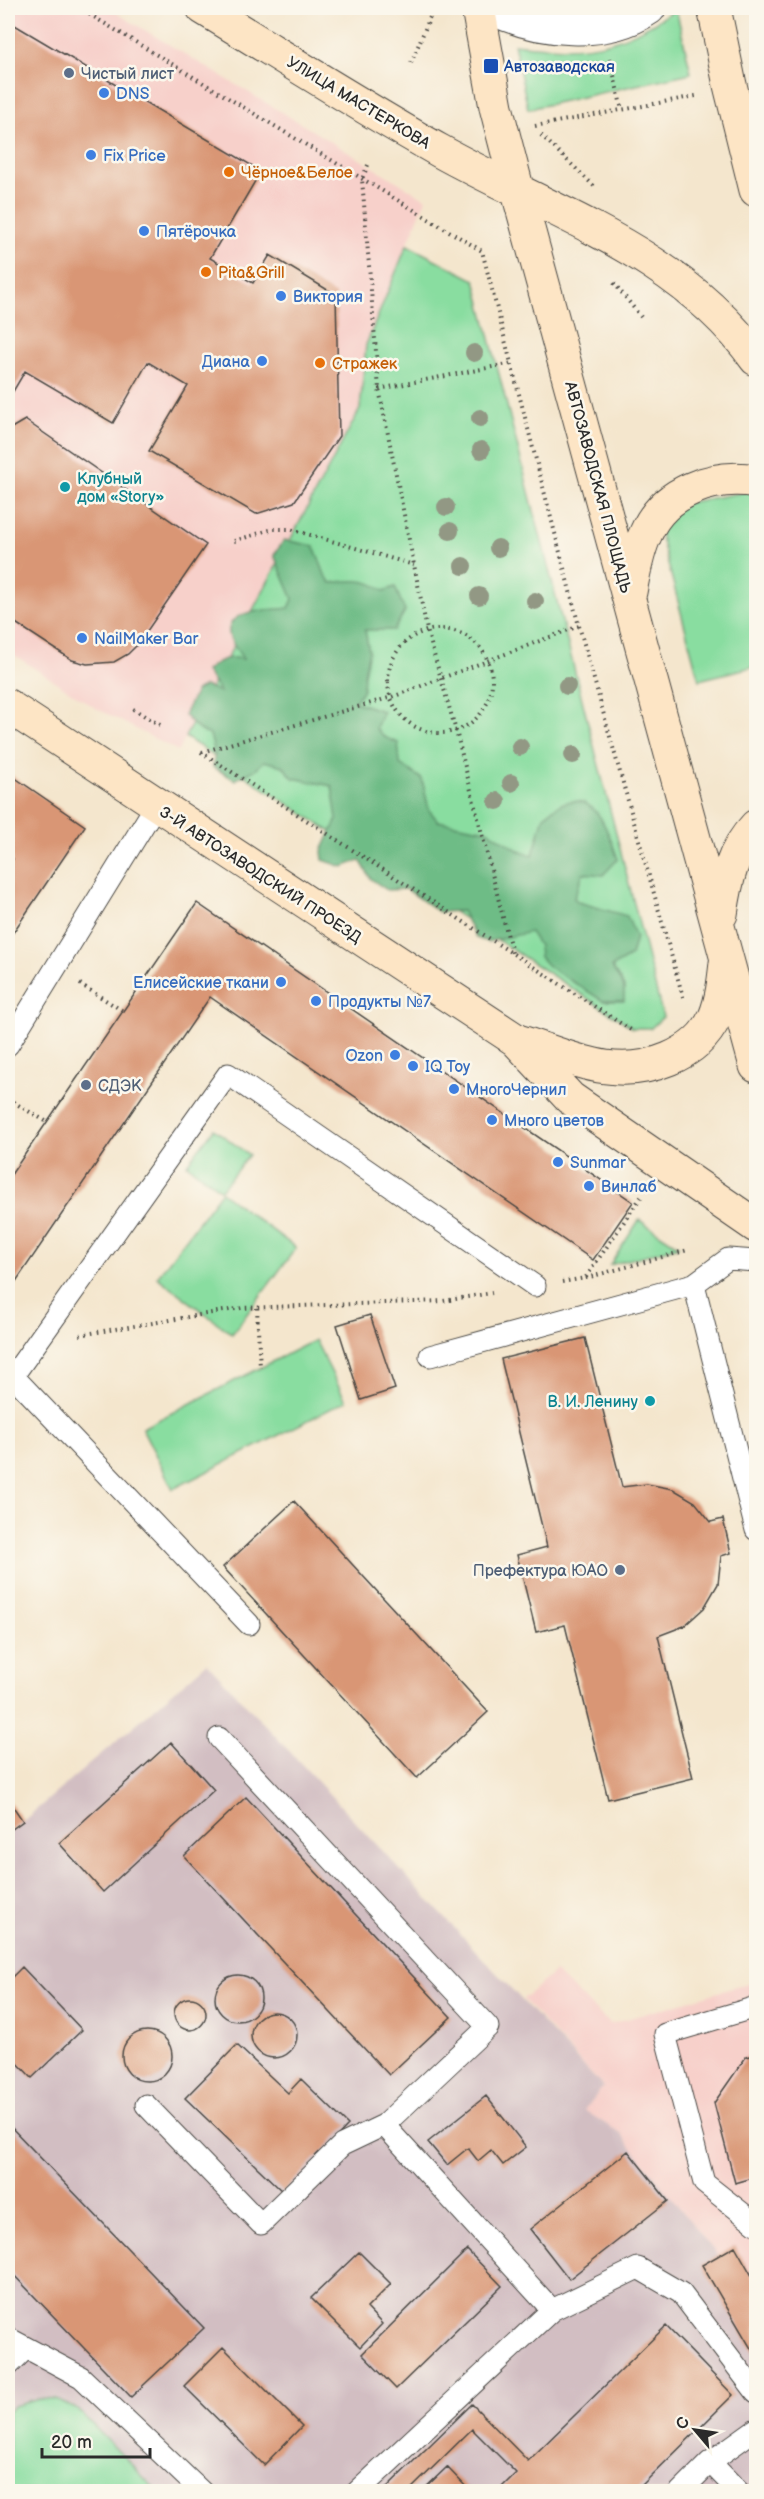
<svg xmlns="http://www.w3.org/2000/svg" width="764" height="2499" viewBox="0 0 764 2499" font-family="'Balsamiq Sans',sans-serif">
  <rect width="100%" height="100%" fill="#fbf7ec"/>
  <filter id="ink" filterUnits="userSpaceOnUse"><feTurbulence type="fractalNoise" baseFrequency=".0167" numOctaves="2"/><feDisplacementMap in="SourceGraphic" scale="12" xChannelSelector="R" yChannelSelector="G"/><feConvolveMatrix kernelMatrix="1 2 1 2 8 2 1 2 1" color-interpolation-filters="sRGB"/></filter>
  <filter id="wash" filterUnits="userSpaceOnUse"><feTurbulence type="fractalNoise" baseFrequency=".008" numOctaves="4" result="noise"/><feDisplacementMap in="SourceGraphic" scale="24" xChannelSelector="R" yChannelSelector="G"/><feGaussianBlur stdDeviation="1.35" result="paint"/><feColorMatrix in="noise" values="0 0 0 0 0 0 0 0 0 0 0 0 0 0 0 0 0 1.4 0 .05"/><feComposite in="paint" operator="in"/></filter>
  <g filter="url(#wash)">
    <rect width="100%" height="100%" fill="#f4e6cd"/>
    <!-- built -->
    <path fill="#f7d0ca" d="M8 8H108L426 199 366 345 360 409 178 751 94 707 8 651Z
      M555 1972 610 2024 756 1981V2283L735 2247 718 2256 621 2134 584 2110 603 2087 523 1999Z"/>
    <!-- industrial -->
    <path fill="#d2bec2" d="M207 1663 603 2087 584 2110 621 2134 718 2256 735 2246 756 2283V2491H8V1834Z"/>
    <!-- green -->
    <path fill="#89dda0" stroke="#5a8466" stroke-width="1.5" d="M676 9 691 73 528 109 514 44C587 52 614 50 676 9Z
      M407 245 475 280 663 1017 651 1028H633L185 737 360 409 366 345Z
      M756 490V666L699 680 659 530 680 504Z
      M214 1129 249 1155 221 1190 187 1164Z
      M221 1192 296 1248 232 1334 157 1277Z
      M639 1220 679 1246 610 1265Z
      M315 1340 346 1401 173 1489 142 1428Z
      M39 2399 56 2400 77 2409 157 2491 81 2492 77 2488 73 2491H8V2412L14 2406Z"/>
    <!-- forest -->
    <path fill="#6ebc86" stroke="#4c7458" stroke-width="1.5" d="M284 540 314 546 325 575 331 583C351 580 368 578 384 591L395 587 405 611 394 630H365L369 651 364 674 363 689 355 702 383 711 376 728 384 737 398 743 400 764 422 779 429 810 438 821 487 830 521 852 533 855 544 816C550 812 557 805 564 803 598 791 609 836 618 859L603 875 583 873 574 898 578 902 627 916 636 937 631 956 612 967 624 987V1001H603L549 967 540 957 539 946 530 932 487 942 476 938 462 911 439 912 406 889 387 890 371 879 360 860 343 867 323 860 322 851 337 819 332 786 293 778 283 766 264 761 255 770 235 780 213 767 215 753 210 735 199 730 184 715 196 691 205 686 220 692 206 671C218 660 227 656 243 659 239 652 230 642 229 634 226 607 272 611 289 608L293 599 274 555Z"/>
    <g id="blocks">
      <!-- building -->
      <path fill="#d99675" d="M8 21 261 171 210 258 253 283 270 255 336 295 339 436 294 502 256 514 149 451 188 386 148 362 113 423 25 371 8 400Z
        M25 420 206 545 138 644 128 654 114 662 87 664 72 660 8 618V430Z
        M8 773 85 826 8 940V868L13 859 8 856Z
        M197 903 633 1202 593 1260 210 997 8 1293V1179Z
        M370 1315 395 1389 361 1400 337 1325Z
        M585 1338 622 1487 647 1484 673 1489 695 1502 711 1522 723 1519 731 1553 721 1556 718 1584 704 1608 684 1626 658 1636 693 1778 608 1799 565 1625 536 1632 517 1555 547 1547 501 1359Z
        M294 1501 488 1712 417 1778 223 1567Z
        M171 1742 214 1790 103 1892 59 1843Z
        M246 1797 451 2017 389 2075 184 1856Z
        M8 1799 23 1821 8 1832Z
        M22 1967 82 2030 32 2078 8 2053V1981Z
        M215 1998a23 23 0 1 1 46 0a23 23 0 1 1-46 0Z
        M174 2014a16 16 0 1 1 32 0a16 16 0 1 1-32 0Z
        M251 2035a23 23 0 1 1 46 0a23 23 0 1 1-46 0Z
        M122 2056a25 25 0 1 1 50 0a25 25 0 1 1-50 0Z
        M237 2045 288 2093 301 2079 348 2125 283 2192 185 2098Z
        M756 2055V2187L753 2178 735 2183 714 2103 746 2057Z
        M486 2096 526 2147 503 2165 491 2150 478 2161 468 2148 447 2165 428 2142Z
        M8 2124 204 2328 131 2397 8 2269Z
        M628 2151 668 2201 569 2279 530 2229Z
        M735 2246 756 2283V2357L702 2265Z
        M467 2250 502 2286 396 2389 362 2354Z
        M359 2252 391 2284 367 2308 382 2324 360 2347 311 2298Z
        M666 2326 733 2395 635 2492H505L501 2488 516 2473 472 2429 408 2492H382L472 2404 528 2461Z
        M223 2347 302 2426 264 2465 184 2386Z
        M447 2467 471 2492H421Z"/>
    </g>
  </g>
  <g filter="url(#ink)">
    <use href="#blocks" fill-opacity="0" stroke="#494743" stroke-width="1.5"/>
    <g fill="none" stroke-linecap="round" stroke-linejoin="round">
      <defs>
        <path id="lane" d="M8 1045 156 805
          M694 1284 756 1530
          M430 1356 694 1284 728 1259 756 1261
          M8 1373 13 1376 228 1074 535 1286
          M13 1376 249 1624
          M219 1738 488 2027 384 2125 552 2310
          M756 2007 665 2034 704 2183 756 2224
          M146 2105 261 2224 342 2145 384 2125
          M8 2338 81 2377 202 2492
          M8 2366 26 2348
          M710 2462 739 2492
          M357 2492 552 2310 638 2268 681 2293 756 2392
          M680 2492 710 2462 756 2429"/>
        <path id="street" d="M492 8C538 31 605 38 649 8"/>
        <path id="secondary" d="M203 8C282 56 360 106 440 151 551 213 680 252 756 359
          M478 8 496 107 518 192 756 1066
          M714 8 730 85 756 190
          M630 592C634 572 637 551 646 533 664 491 713 474 756 481
          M8 706 516 1040 570 1098 756 1226
          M721 914C726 880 732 851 756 826
          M518 1041C546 1049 576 1063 606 1067 646 1073 697 1056 715 1017 722 1000 724 981 726 963"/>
      </defs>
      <!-- lane casing -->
      <use href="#lane" stroke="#494743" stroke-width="23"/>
      <!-- street casing -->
      <use href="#street" stroke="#494743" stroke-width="35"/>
      <!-- secondary casing -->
      <use href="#secondary" stroke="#494743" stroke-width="35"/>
      <!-- path -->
      <path stroke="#494743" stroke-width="4" stroke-dasharray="1.5 4.5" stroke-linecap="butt" d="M79 8 482 251 579 626 683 997
        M610 58 622 110
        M411 63 430 17 426 8
        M535 126 696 96
        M541 135 596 188
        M368 165 362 179 379 389 427 630 456 731 512 953
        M614 283 641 317
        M379 389 513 363
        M234 541 273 529H290L414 565
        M388 681a52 52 0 1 1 104 0a52 52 0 1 1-104 0Z
        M133 709 160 725
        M201 752 634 1032
        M202 752 392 697 579 626
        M80 984 123 1011
        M8 1099 47 1122
        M586 1277 641 1197
        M562 1282 586 1278 688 1250
        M257 1308 260 1368
        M80 1335 242 1308 443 1301 492 1293"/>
      <!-- lane -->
      <use href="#lane" stroke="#fff" stroke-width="21"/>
      <!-- street -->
      <use href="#street" stroke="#fff" stroke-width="33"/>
      <!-- secondary -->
      <use href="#secondary" stroke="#fde5c5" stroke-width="33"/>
    </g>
    <!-- trees -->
    <g fill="#929884">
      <circle cx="474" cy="353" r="9"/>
      <circle cx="480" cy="418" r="9"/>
      <circle cx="481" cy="450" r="9"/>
      <circle cx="446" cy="507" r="9"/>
      <circle cx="450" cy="531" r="9"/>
      <circle cx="498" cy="548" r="9"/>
      <circle cx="463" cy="566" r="9"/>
      <circle cx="479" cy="596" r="9"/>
      <circle cx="535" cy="601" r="9"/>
      <circle cx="567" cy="686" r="9"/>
      <circle cx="520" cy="747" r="9"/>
      <circle cx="573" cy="755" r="9"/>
      <circle cx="511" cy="783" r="9"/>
      <circle cx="497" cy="801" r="9"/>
    </g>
  </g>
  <!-- markers -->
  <rect fill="#1a4fb4" stroke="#fbf7ec" stroke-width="2" x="483" y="58" width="16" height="16" rx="3"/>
  <g fill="#5c6f8a" stroke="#fbf7ec" stroke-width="2">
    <circle cx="69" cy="73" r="6"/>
    <circle cx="86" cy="1085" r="6"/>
    <circle cx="620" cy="1570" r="6"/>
  </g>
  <g fill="#3f7fe0" stroke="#fbf7ec" stroke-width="2">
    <circle cx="104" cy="93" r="6"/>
    <circle cx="91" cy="155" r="6"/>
    <circle cx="144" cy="231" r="6"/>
    <circle cx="281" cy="296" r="6"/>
    <circle cx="262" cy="361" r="6"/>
    <circle cx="82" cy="638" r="6"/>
    <circle cx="281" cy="982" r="6"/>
    <circle cx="316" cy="1001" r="6"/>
    <circle cx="395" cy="1055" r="6"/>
    <circle cx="413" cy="1066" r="6"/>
    <circle cx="454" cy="1089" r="6"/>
    <circle cx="492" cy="1120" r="6"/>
    <circle cx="558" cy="1162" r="6"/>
    <circle cx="589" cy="1186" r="6"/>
  </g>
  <g fill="#e8710a" stroke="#fbf7ec" stroke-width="2">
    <circle cx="229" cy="172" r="6"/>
    <circle cx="206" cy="272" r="6"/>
    <circle cx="320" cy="363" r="6"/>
  </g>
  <g fill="#0f9aa8" stroke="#fbf7ec" stroke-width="2">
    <circle cx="65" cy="487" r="6"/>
    <circle cx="650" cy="1401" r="6"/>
  </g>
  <g text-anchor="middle" stroke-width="5" stroke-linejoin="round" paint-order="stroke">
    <!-- transit labels -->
    <g font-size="16" fill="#164399" stroke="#fbf7ec" text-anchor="start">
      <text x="504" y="72">Автозаводская</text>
    </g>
    <!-- service labels -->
    <g font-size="16" fill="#4e5e75" stroke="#fbf7ec" text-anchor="start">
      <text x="81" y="79">Чистый лист</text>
      <text x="98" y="1091">СДЭК</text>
      <text x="608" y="1576" text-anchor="end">Префектура ЮАО</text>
    </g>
    <!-- shop labels -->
    <g font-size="16" fill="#366cbe" stroke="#fbf7ec" text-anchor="start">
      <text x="116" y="99">DNS</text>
      <text x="103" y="161">Fix Price</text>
      <text x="156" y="237">Пятёрочка</text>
      <text x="293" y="302">Виктория</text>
      <text x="250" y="367" text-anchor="end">Диана</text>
      <text x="94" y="644">NailMaker Bar</text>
      <text x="269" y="988" text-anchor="end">Елисейские ткани</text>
      <text x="328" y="1007">Продукты №7</text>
      <text x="383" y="1061" text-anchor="end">Ozon</text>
      <text x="425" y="1072">IQ Toy</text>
      <text x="466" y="1095">МногоЧернил</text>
      <text x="504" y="1126">Много цветов</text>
      <text x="570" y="1168">Sunmar</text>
      <text x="601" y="1192">Винлаб</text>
    </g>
    <!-- street labels -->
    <g font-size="16" fill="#2b2b2b" stroke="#fbf7ec">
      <text transform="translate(359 102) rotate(31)" y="6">УЛИЦА МАСТЕРКОВА</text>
      <text transform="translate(599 487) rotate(75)" y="6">АВТОЗАВОДСКАЯ ПЛОЩАДЬ</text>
      <text transform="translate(261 874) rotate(33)" y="6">3-Й АВТОЗАВОДСКИЙ ПРОЕЗД</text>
    </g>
    <!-- food labels -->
    <g font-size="16" fill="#c56008" stroke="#fbf7ec" text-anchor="start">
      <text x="241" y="178">Чёрное&amp;Белое</text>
      <text x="218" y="278">Pita&amp;Grill</text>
      <text x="332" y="369">Стражек</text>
    </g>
    <!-- culture labels -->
    <g font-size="16" fill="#0d838f" stroke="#fbf7ec" text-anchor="start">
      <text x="77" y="484">Клубный<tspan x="77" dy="18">дом «Story»</tspan></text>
      <text x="638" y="1407" text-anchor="end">В. И. Ленину</text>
    </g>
  </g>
  <!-- margin -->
  <rect width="764" height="2499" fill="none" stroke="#fbf7ec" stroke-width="30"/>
  <!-- north arrow -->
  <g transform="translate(695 2430) rotate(299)" stroke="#fbf7ec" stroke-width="4.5" paint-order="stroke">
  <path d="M0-4.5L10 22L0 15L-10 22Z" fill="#2b2b2b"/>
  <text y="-9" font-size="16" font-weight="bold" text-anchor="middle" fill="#2b2b2b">С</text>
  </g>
  <!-- scale -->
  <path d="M42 2448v9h108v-9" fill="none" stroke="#2b2b2b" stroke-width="3"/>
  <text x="51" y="2448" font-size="18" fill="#2b2b2b" stroke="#fbf7ec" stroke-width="4.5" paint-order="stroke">20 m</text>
</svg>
